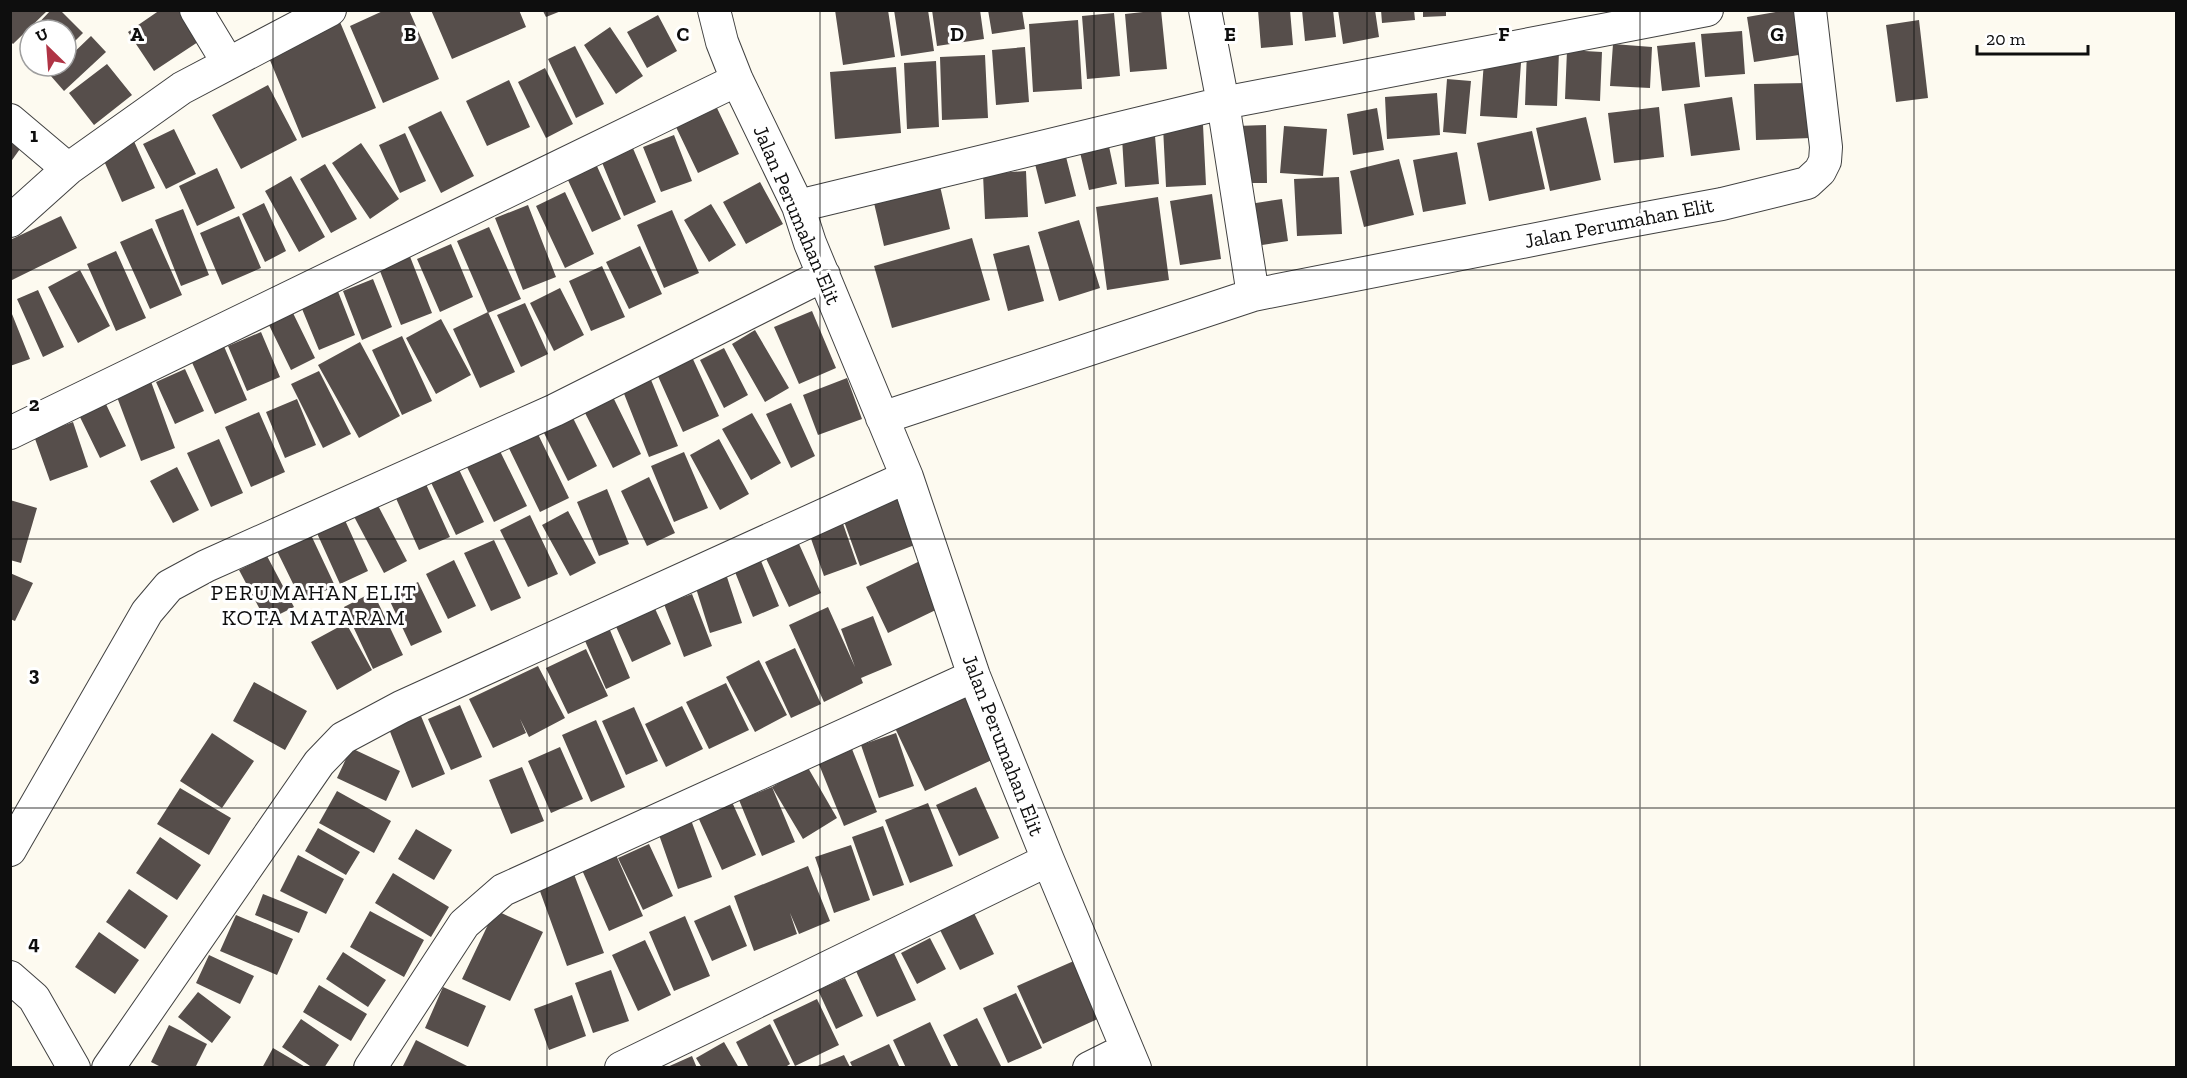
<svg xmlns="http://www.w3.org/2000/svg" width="2187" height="1078" viewBox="0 0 2187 1078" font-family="'Zilla Slab',serif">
  <rect width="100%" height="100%" fill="#fdfaf0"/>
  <!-- building -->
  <path fill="#564e4b" d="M10 10H48L13 44 10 41Z
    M51 10H60L83 33 66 50V30H32Z
    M160 10H181L201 40 154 71 128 32Z
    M385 10H409L439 79 383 103 350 26Z
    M431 10H519L526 27 452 59Z
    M835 10H888L895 57 843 65Z
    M894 10H928L934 51 901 56Z
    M932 10H980L984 39 937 46Z
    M988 10H1022L1025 29 992 34Z
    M1161 10 1167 69 1130 72 1125 14Z
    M1258 10H1290L1293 45 1261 48Z
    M1302 10H1333L1336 37 1305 41Z
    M1338 10H1375L1379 37 1343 44Z
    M1381 10H1414L1415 20 1382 23Z
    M1423 10H1446V16L1423 17Z
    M1788 10H1798L1805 54 1754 62 1747 17Z
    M543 11H561L546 17Z
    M1114 13 1120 76 1087 79 1082 16Z
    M658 15 677 51 647 68 627 32Z
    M1078 20 1082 89 1033 92 1029 24Z
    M1919 20 1928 98 1896 102 1886 25Z
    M340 22 376 108 302 138 267 53Z
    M610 27 643 76 616 94 584 45Z
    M1742 31 1745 74 1705 77 1701 34Z
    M91 36 106 52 64 91 50 75 59 66H66V60Z
    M1695 42 1700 87 1662 91 1657 46Z
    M1613 44 1652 47 1650 88 1610 86Z
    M575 46 604 104 576 118 548 59Z
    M1025 47 1029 102 996 105 992 50Z
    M1527 50 1559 51 1557 106 1525 105Z
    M1567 50 1602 52 1600 101 1565 99Z
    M985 55 988 118 942 120 940 57Z
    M936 61 939 127 907 129 904 63Z
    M1484 61 1521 63 1517 118 1480 116Z
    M107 64 132 95 94 125 69 93Z
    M896 67 901 133 835 139 830 72Z
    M545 68 573 124 546 138 518 82Z
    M1447 79 1471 81 1466 134 1443 132Z
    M509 80 530 127 487 146 466 101Z
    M1809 83 1811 138 1756 140 1754 84Z
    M268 85 297 140 241 169 212 115Z
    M1437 93 1440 135 1387 139 1385 97Z
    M1732 97 1740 150 1691 156 1684 104Z
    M1659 107 1664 157 1614 163 1608 113Z
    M717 108 739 154 698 173 676 127Z
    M1377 108 1384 150 1353 155 1347 114Z
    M441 111 474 176 441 193 408 127Z
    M1586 117 1601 180 1550 191 1536 128Z
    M1203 125 1206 185 1166 187 1163 127Z
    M1266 125 1267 183H1238L1237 126Z
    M1284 126 1327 129 1323 176 1280 173Z
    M10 128 27 139 10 163Z
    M174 129 196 174 166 189 143 144Z
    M1532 131 1545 189 1489 201 1477 143Z
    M405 133 426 181 400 193 379 145Z
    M674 135 692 181 661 192 643 147Z
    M1155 136 1159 184 1125 187 1122 138Z
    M1107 137 1117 184 1089 190 1078 144Z
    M133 139 155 188 122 202 101 154Z
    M361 143 399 199 370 219 332 163Z
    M632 146 656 202 624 216 601 160Z
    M1064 149 1076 196 1045 204 1033 156Z
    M1457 152 1466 204 1423 212 1413 160Z
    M1399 159 1414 215 1364 227 1350 171Z
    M325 164 357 219 331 233 300 179Z
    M596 164 621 219 592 232 567 178Z
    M217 168 235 208 197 226 179 186Z
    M1026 171 1028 217 985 219 983 174Z
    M291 176 325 237 299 252 265 191Z
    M1339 177 1342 234 1297 236 1294 179Z
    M760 182 783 224 746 244 723 202Z
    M940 186 950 229 884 246 874 203Z
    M565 192 594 254 565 268 536 206Z
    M1212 194 1221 259 1180 265 1170 201Z
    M1158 197 1169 280 1107 290 1096 207Z
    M1282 199 1288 241 1249 247 1243 205Z
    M264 203 286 251 265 262 242 214Z
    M711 204 736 245 709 262 684 220Z
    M528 205 556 277 523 290 495 218Z
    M183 209 209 275 181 286 155 220Z
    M672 210 699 273 664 288 637 225Z
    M61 216 77 248 10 281V240Z
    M239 216 261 268 222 285 200 233Z
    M1079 220 1100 288 1059 301 1038 232Z
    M489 227 521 299 488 313 457 241Z
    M152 228 182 295 150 309 120 242Z
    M972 238 990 300 892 328 874 266Z
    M451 244 473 297 440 312 417 259Z
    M1029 245 1044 301 1008 311 993 254Z
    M640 246 662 294 629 309 606 262Z
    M116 251 146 318 116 331 87 264Z
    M409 254 432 313 401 325 378 266Z
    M602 266 625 317 591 331 569 281Z
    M80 270 110 326 78 343 48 287Z
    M373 279 392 327 362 340 343 291Z
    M560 288 584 335 554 351 530 303Z
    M337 289 355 335 319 350 300 304Z
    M38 290 64 347 43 357 17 299Z
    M525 303 548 354 521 367 497 315Z
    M10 309 30 359 10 366Z
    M292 311 315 358 291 370 268 323Z
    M812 311 836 368 799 384 774 327Z
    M488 312 515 372 480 388 453 329Z
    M441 319 471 375 436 394 406 338Z
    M755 330 789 388 765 402 732 344Z
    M261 332 280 377 247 391 228 346Z
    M402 336 432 401 402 415 372 350Z
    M360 342 400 416 359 438 318 365Z
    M223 344 247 400 215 414 190 358Z
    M724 348 748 395 724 408 700 360Z
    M692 357 719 416 683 432 657 374Z
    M185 369 204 411 175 424 156 382Z
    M647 370 678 446 649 457 619 381Z
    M319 371 351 434 323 448 291 384Z
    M149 376 175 448 141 461 114 389Z
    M847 378 862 419 818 435 803 395Z
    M612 395 641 454 613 468 583 409Z
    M297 399 316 445 285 458 266 412Z
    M104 400 126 446 100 458 78 413Z
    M791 403 815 456 791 468 766 414Z
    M259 412 285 472 251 487 225 427Z
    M570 412 597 466 568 481 541 427Z
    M752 413 781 463 751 480 722 429Z
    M73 422 88 467 50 481 34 436Z
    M534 426 569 498 540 512 505 440Z
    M219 439 243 493 211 507 187 453Z
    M719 439 749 494 720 510 690 455Z
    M498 447 527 506 494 522 465 463Z
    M684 452 708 508 674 522 651 466Z
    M454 459 484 522 456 535 426 472Z
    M177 467 199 510 173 523 150 481Z
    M649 477 675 533 647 546 621 491Z
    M425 482 450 537 419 550 395 496Z
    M905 488 925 541 860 566 841 513Z
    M607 489 629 544 599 556 577 502Z
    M373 496 407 561 384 573 350 509Z
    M10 500 37 508 21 563 10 560Z
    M568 511 596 563 570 576 542 525Z
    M530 515 558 574 528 587 500 530Z
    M344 518 368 571 340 584 316 531Z
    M841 518 857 564 824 576 808 530Z
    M311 535 335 586 302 602 277 551Z
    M795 535 821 593 789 607 762 550Z
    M494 540 521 598 491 611 464 553Z
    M267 556 294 607 266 621 239 570Z
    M759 556 779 606 753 617 733 567Z
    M454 560 476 606 448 619 426 574Z
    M922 560 944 606 888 633 866 587Z
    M10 573 33 583 15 621 10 619Z
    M726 574 742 623 710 633 695 585Z
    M418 582 442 632 411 646 388 597Z
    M373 592 403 655 373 669 344 607Z
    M692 594 712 646 684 657 664 604Z
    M652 602 671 644 632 662 613 620Z
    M828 607 855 667 841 629 873 616 892 665 861 678 863 683 824 702 789 625Z
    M346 623 372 670 337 690 311 642Z
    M607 623 630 678 606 689 582 634Z
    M795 648 821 704 791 718 765 662Z
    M586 649 608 696 568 714 546 668Z
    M759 660 787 715 755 732 726 677Z
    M538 666 565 718 529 737 520 719 526 733 493 748 469 699Z
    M254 682 307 711 285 750 233 721Z
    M726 683 749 730 709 749 686 702Z
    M964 695 994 759 925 791 895 728Z
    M460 705 482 757 451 770 428 719Z
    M682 706 703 749 666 767 645 724Z
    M634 707 658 761 626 775 602 721Z
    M421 716 445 774 412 788 389 729Z
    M596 720 625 787 591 802 562 735Z
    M212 733 254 761 222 808 180 781Z
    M896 733 914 786 879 798 861 745Z
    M560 747 583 799 551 813 528 761Z
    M351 748 400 771 386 801 337 778Z
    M852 749 877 812 844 826 818 762Z
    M807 766 837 818 803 839 772 787 795 842 762 856 739 800 772 787Z
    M522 767 544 821 511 834 489 780Z
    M976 787 999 838 959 856 936 805Z
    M180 788 231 818 209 855 157 824Z
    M337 791 391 821 374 853 319 823Z
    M732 802 756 855 722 870 698 817Z
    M928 803 953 866 910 883 885 820Z
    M691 820 712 877 678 889 658 832Z
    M883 826 904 885 873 896 852 837Z
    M318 828 360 852 346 875 305 851Z
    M416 829 452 850 434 880 398 859Z
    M160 837 201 865 177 900 136 873Z
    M649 844 673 896 643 910 618 858Z
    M851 845 870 900 834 913 815 857Z
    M298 855 344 879 326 914 280 891Z
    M616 855 643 916 609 931 582 870Z
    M808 866 830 921 799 934 790 913 797 934 754 951 734 896Z
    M572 869 604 953 567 966 537 883Z
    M393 873 449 907 431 937 375 903Z
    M129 889 168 916 145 949 106 922Z
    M263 894 308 912 299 933 255 915Z
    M730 905 747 946 712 961 694 921Z
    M495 910 543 932 510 1001 462 979Z
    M370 911 424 940 404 977 350 947Z
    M974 913 994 954 960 970 940 930Z
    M236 915 293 939 277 975 220 951Z
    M685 916 710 976 674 991 649 932Z
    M99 932 139 960 115 994 75 967Z
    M930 938 946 969 917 984 901 953Z
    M645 940 671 995 638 1011 612 955Z
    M893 951 916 1000 877 1017 855 969Z
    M343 952 386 980 368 1007 326 979Z
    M209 955 254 976 240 1004 196 983Z
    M1076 960 1102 1017 1043 1044 1017 986Z
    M611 970 629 1021 593 1033 575 983Z
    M845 978 863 1016 836 1029 818 990Z
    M319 985 367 1014 351 1041 303 1012Z
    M443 987 486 1006 468 1047 425 1028Z
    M198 992 231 1017 212 1043 178 1017Z
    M1016 993 1042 1048 1008 1063 983 1008Z
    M572 995 586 1036 549 1050 534 1009Z
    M817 999 839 1045 795 1066 773 1020Z
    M977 1018 1002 1068H959L943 1035Z
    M301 1019 339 1045 324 1068H313L282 1047Z
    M930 1022 952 1068H906L893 1040Z
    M770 1024 790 1064 784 1068H749L736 1042Z
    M169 1025 207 1044 195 1068H163L151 1062Z
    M416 1040 471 1068H402Z
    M724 1042 739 1068H702L696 1058Z
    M889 1044 900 1068H853L850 1062Z
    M273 1048 307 1068H262Z
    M844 1055 850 1067H815Z
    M692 1056 697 1068H665Z"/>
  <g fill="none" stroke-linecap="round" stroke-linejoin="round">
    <defs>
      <path id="street" d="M196 10 228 63
        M714 10 722 42 737 80 798 206 810 243 907 477 974 676 1048 860 1135 1068
        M1205 10 1223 103 1253 295
        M10 120 68 169 182 88 330 10
        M798 206 1223 103 1707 10
        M10 221 68 169
        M882 418 1253 295 1603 226 1722 204 1807 183 1820 171 1825 161 1826 147 1810 10
        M10 433 737 80
        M10 850 147 612 169 586 206 566 555 410 824 275
        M10 977 34 998 74 1068
        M108 1068 319 763 343 738 401 707 907 477
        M370 1068 464 924 503 890 974 676
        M621 1068 1048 860
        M1089 1068 1127 1049"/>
    </defs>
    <!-- street casing -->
    <use href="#street" stroke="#414141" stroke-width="34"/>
    <!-- street -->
    <use href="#street" stroke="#fff" stroke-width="32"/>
  </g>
  <!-- grid -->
  <path fill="none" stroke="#0e0e0e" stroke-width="1.5" stroke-opacity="0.55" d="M273 10V1068M547 10V1068M820 10V1068M1094 10V1068M1367 10V1068M1640 10V1068M1914 10V1068M10 270H2176M10 539H2176M10 808H2176"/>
  <g text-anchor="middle" stroke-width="6" stroke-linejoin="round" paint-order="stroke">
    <!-- street labels -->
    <g font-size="21" fill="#0e0e0e" stroke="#fff">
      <text transform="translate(797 215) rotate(67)" y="7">Jalan Perumahan Elit</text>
      <text transform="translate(1619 223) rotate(-11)" y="7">Jalan Perumahan Elit</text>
      <text transform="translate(1003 745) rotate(69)" y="7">Jalan Perumahan Elit</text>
    </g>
    <!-- neighbourhood labels -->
    <g font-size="22" letter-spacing="1.5" fill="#0e0e0e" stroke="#fff">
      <text x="314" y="600">PERUMAHAN ELIT<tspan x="314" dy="25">KOTA MATARAM</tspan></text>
    </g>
  </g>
  <g font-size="20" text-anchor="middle" font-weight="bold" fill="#0e0e0e" stroke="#fff" stroke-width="6" stroke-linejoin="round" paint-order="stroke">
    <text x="137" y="41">A</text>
    <text x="410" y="41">B</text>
    <text x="683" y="41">C</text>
    <text x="957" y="41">D</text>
    <text x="1230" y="41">E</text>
    <text x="1504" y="41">F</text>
    <text x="1777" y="41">G</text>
    <text x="34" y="142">1</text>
    <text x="34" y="411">2</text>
    <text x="34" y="681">3</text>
    <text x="34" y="950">4</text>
  </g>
  <!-- border -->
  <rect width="2187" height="1078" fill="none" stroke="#0e0e0e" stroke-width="24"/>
  <!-- north arrow -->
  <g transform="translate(48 48) rotate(335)"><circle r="28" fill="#ffffff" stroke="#9f9f9f" stroke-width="1.5"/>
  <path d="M0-4.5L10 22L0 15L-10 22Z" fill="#b03445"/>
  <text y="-9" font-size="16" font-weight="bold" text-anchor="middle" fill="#0e0e0e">U</text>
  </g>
  <!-- scale -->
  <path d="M1977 45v9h111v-9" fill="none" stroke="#0e0e0e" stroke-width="3"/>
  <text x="1986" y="45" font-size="18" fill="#0e0e0e" stroke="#ffffff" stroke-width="4.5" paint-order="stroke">20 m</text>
</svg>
